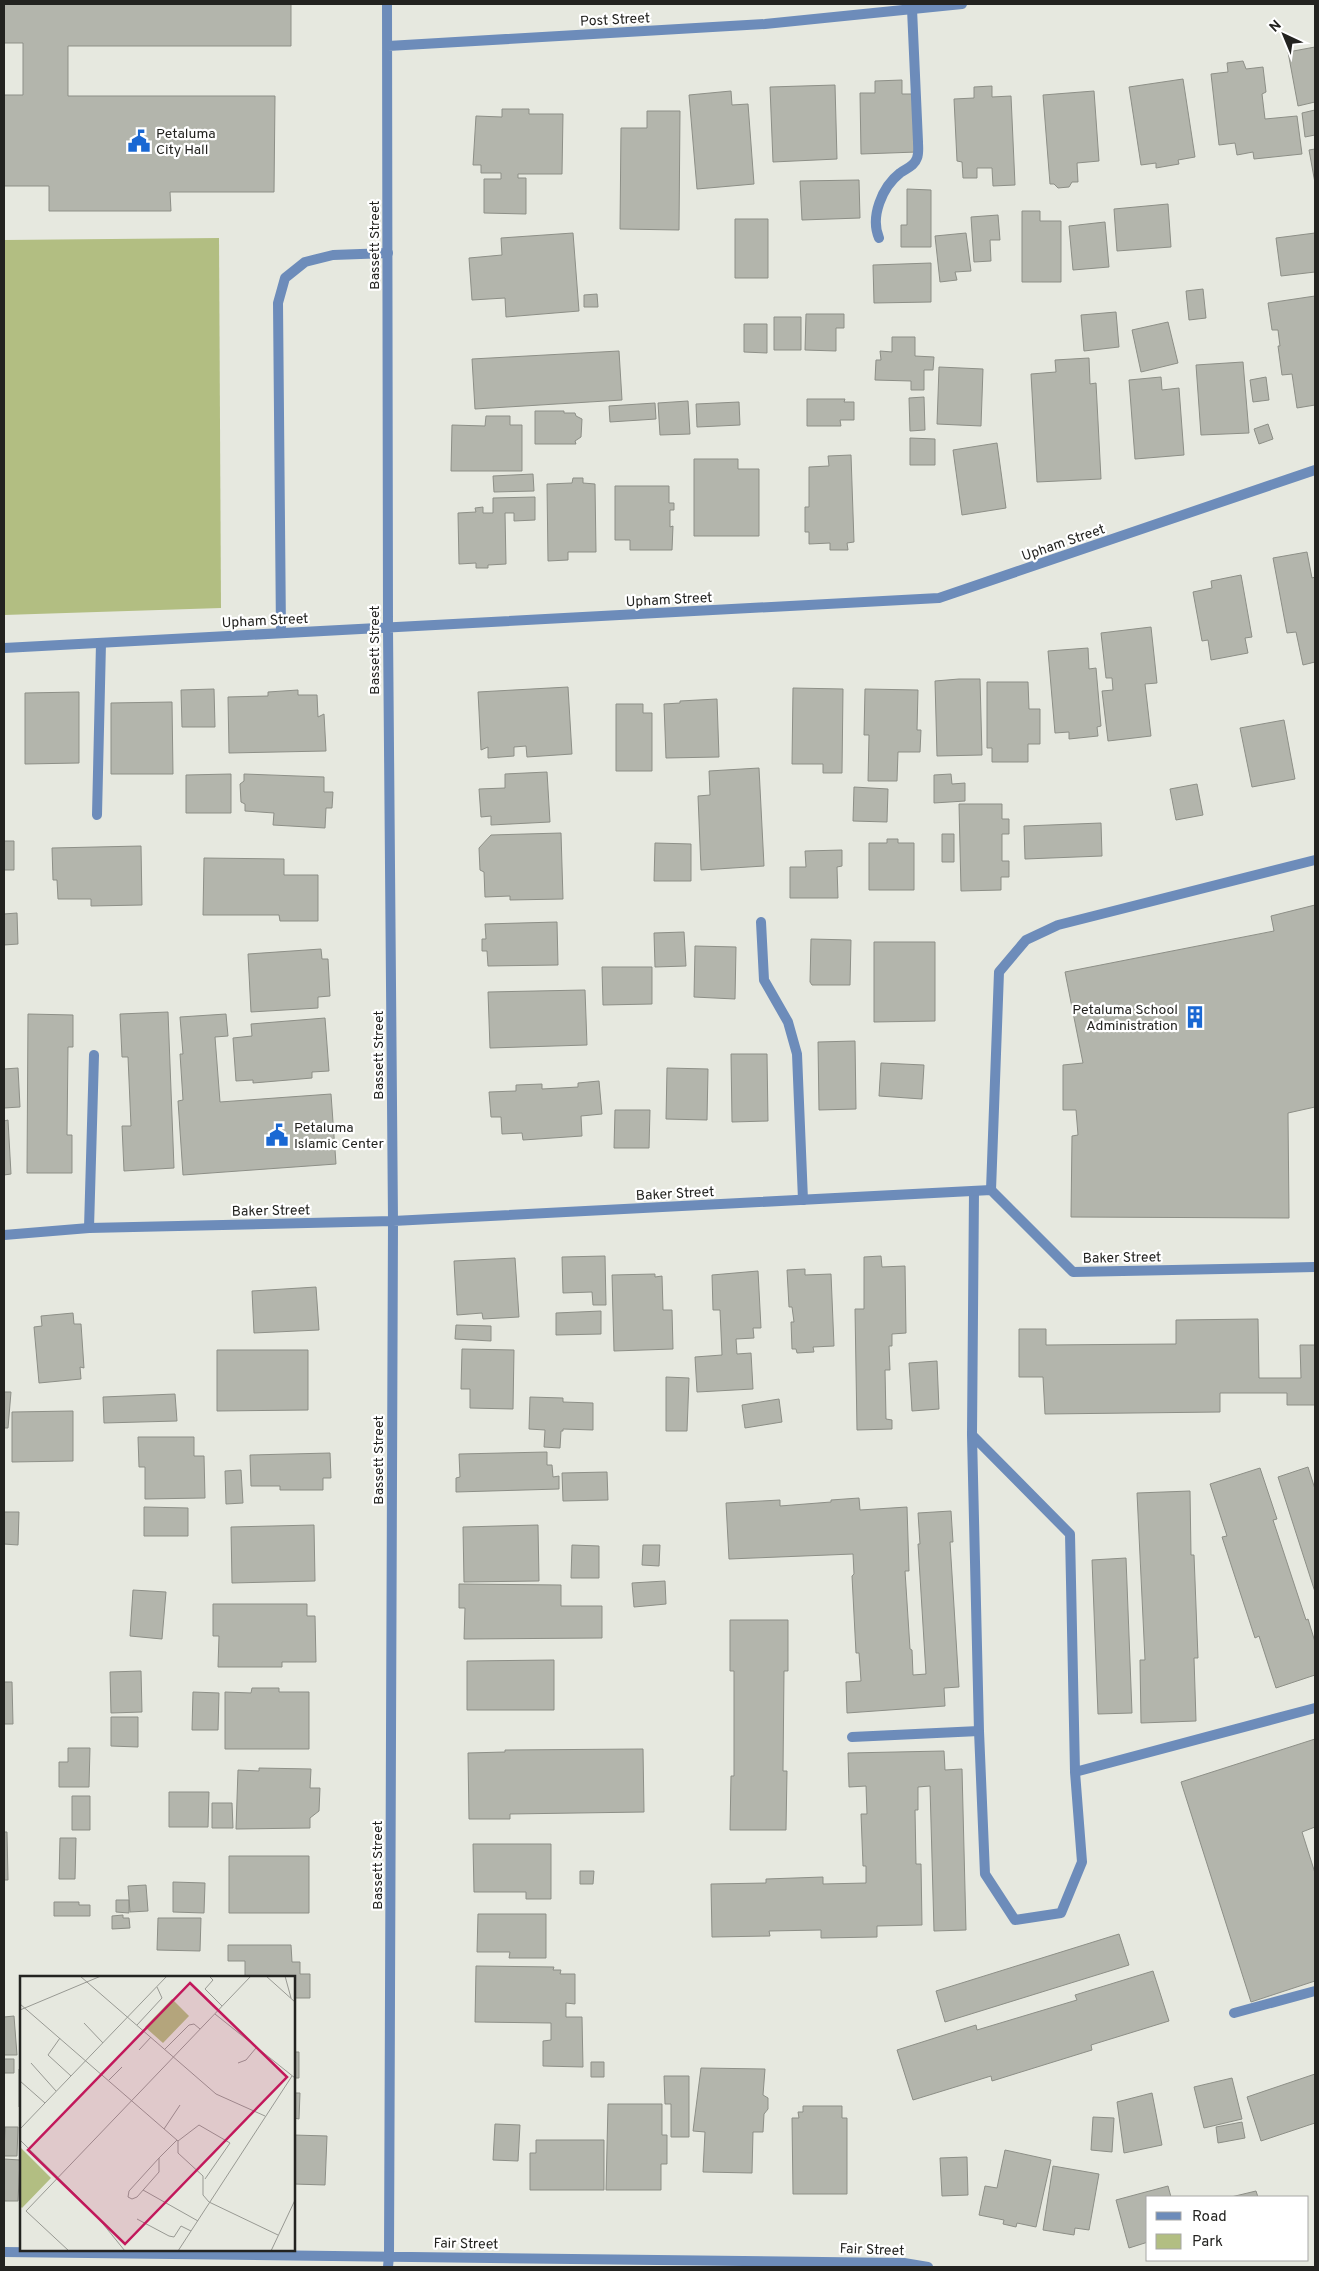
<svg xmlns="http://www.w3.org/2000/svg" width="1319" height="2271" viewBox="0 0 1319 2271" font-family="Overpass,sans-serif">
  <rect width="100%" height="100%" fill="#e6e8df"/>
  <!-- green -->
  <path fill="#b2be82" d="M219 238 221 608 4 615V240Z"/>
  <!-- building -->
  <path fill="#b3b5ac" stroke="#8d8f87" d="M4 4H291V46H68V96H275L274 192H170L171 211H49V186H4V95H23V43H4Z
    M1315 47V102L1298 106 1288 52Z
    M1243 61 1246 69 1263 67 1266 92 1262 94 1265 119 1297 116 1302 154 1254 159 1253 152 1237 155 1235 143 1219 145 1211 74 1228 72 1227 63Z
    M1183 79 1195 157 1178 160 1179 164 1156 168V163L1141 165 1129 87Z
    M902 80V94H916L917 152 861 154 860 93H875V81Z
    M835 85 837 159 773 162 770 87Z
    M992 86V97L1011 96 1015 185 993 186 992 168H977V178H963L962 162 957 161 954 99 974 98V87Z
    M731 91 732 105 748 104 754 184 697 189 689 95Z
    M1094 91 1099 161 1077 163 1078 182H1072L1069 187 1058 188 1054 184H1050L1043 95Z
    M502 109H529V114H563L562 174H518V178H526V214L484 213V179H501V173H481V165H473L476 116 502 117Z
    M1315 110V135L1305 137 1302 113Z
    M647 111H680L679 230 620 229 621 128H647Z
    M1315 149V183L1309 150Z
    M859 180 860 218 802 220 800 181Z
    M907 189 931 190V247H901V225H907Z
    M1168 204 1171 247 1117 251 1114 209Z
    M1022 211H1040V221H1061V282H1022Z
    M998 215 1000 240H990L991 261 974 262 971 217Z
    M735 219H768V278H735Z
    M1105 222 1109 267 1073 270 1069 226Z
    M573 233 579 311 506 317 505 298 472 300 469 258 502 255 501 238Z
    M966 233 971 271 955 272 957 280 940 282 935 236Z
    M1315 233V272L1281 276 1276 238Z
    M931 263V302L874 303 873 265Z
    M1203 289 1206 318 1189 320 1186 291Z
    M597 294 598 307H584V295Z
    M1315 296V405L1297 408 1292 374 1282 375 1278 346H1280L1278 330H1272L1268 303Z
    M1116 312 1119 347 1084 351 1081 315Z
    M806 314H844V328H836V351L805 350Z
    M774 317H801V350H774Z
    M1168 322 1178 363 1141 372 1132 330Z
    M744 324H767V353L744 352Z
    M892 337H915V356L934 357 933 370H924V390H911V381L875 380 876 360H881L880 351 892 352Z
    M619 351 622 400 475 409 472 359Z
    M1089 358 1090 384 1096 383 1101 479 1037 482 1031 374 1056 372 1055 360Z
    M1243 362 1249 433 1201 435 1196 365Z
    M939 367 983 369 981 426 937 424Z
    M1161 377 1162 390 1179 388 1184 455 1135 459 1129 380Z
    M1266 377 1269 400 1253 402 1250 380Z
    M924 397 925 430 910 431 909 398Z
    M807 399H845L844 402H854V420H840L841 426H807Z
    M688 401 690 434 660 435 658 403Z
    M739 402 740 425 697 427 696 404Z
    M655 403 656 419 610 422 609 406Z
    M535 411H564V413H575L576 416 582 419 581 437 575 441 576 444H535Z
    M486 416H510V425H522V471H451L452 425 485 426Z
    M1268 424 1273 439 1259 444 1254 429Z
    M910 438 935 439V465H910Z
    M997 443 1006 508 962 515 953 450Z
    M851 455 854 542 847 543 848 550H830V543L809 544V532H805V507H809V467L829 466 828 456Z
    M694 459H738V469H759V536H694Z
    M533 474 534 491 494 492 493 476Z
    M573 478H583V483L595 484 596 552H568V560L548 561 547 484 572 483Z
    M615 486H669V503H674V510H670V527L673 526 672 550H630V540H615Z
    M535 497V520L514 521V513H505L506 564 488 565V568H476V563L459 564 458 513 476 512 475 508 483 507V513H493V498Z
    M1307 552 1312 578 1315 577V662L1303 665 1296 632 1287 633 1273 558Z
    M1241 575 1252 637 1245 638 1248 653 1211 660 1208 640 1202 641 1193 592 1212 588 1211 581Z
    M1151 627 1157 683 1145 684 1151 736 1108 741 1102 691 1113 690 1112 678H1106L1101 633Z
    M1088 648 1089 669 1096 668 1101 726 1097 727 1098 736 1069 739V732L1055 733 1048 651Z
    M959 679H980L982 755 937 756 935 681Z
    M987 682H1028L1029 709H1040V744H1028V762H992V748H987Z
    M568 687 572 754 527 757 526 746 514 747V756L488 758V747L481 750 478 692Z
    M793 688 843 689 842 773H823V764H792Z
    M214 689 215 727H182L181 690Z
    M865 689 918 690 917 730H921L920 752H898L897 781H868L869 735H864Z
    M298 690V695H317L318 717 324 714 326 751 229 753 228 697 268 696V692Z
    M79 692V763L25 764V693Z
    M717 699 719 757 666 758 664 704 680 703V701Z
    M172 702 173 774H111V703Z
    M616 704H643V713H652V771H616Z
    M1284 720 1295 779 1252 787 1240 728Z
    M759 768 764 866 701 870 698 796 710 795 709 771Z
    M547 772 550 822 491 825V816L481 817 479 789 505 788V774Z
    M231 774V813H186V775Z
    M244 774 324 777V792H333L332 808H326L325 828 273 825 274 813 245 811V804L241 802 240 784 244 781Z
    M951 774 952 784 965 783V801L934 803V775Z
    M1197 784 1203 815 1176 820 1170 789Z
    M854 787 888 789 887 822 853 821Z
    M959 804H1002V819H1009V834H1002V861H1009V877H1001V890L961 891Z
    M1101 823 1102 856 1025 859 1024 826Z
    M561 833 563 899 510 900V896L485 897 484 872 480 870 479 848 491 835Z
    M942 834H954V862H942Z
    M887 839H898V843H914V890H869V843H887Z
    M4 841H14V870H4Z
    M655 843 691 844V881H654Z
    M141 846 142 905 91 906V899H58L57 880H53L52 848Z
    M842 850V866L837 867 838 898H790V867H806L805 851Z
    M204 858 284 859V875H318V921H280L279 915H203Z
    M1315 905V1107L1288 1113 1289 1218 1071 1217 1072 1136 1078 1135 1076 1110H1063V1065L1083 1063 1065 972 1274 931 1271 916Z
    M17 913 18 944 4 945V914Z
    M557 922 558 965 488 966 487 951H482V939H486L485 924Z
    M684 932 686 966 655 967 654 933Z
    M811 939 851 940 850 985H812L810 982Z
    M874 942H935V1021L874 1022Z
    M695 946 736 947 735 999 694 997Z
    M321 949 322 959H328L330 996 318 997V1008L251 1012 248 954Z
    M602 967H652V1004L603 1005Z
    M585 990 587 1045 490 1048 488 992Z
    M168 1012 174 1168 124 1171 122 1126H131L128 1057H122L120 1014Z
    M28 1014 73 1015V1047H68L67 1135H72V1173H27Z
    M226 1014 228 1036 215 1037 220 1102 331 1094 336 1164 183 1175 178 1101 183 1100 180 1054H183L180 1017Z
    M325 1018 329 1071 312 1072V1078L253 1083V1080L236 1081 233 1038 252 1036 251 1024Z
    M855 1041 856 1109 819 1110 818 1042Z
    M731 1054H767L768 1121 732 1122Z
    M881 1063 924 1065 922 1099 879 1096Z
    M18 1068 20 1107 4 1108V1069Z
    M667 1068 708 1069 707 1120 666 1119Z
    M599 1081 602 1114 581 1116 582 1136 523 1140 522 1133 502 1134 501 1117H491L489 1092 516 1091V1085L542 1084V1089L578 1087V1083Z
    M615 1110H650L649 1148H614Z
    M8 1120 11 1174 4 1175V1121Z
    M605 1256 606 1305H593L592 1292 563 1293 562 1257Z
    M881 1256 882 1267 905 1266 906 1333 892 1334V1346H889L890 1370H885L886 1419 892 1420V1429L857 1430 855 1309H864V1257Z
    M515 1258 519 1317 483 1319 482 1313 457 1315 454 1261Z
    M805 1269V1275L831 1274 834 1346 813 1347 814 1352 797 1353 796 1349H792L791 1322H794L792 1307H789L787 1270Z
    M758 1271 761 1328H753L754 1338 736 1339 737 1354 751 1353 753 1389 697 1392 695 1357 722 1355 720 1310H713L712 1275Z
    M655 1274V1277L662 1276 663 1310H672L673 1349 614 1351 612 1275Z
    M316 1287 319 1330 254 1333 252 1291Z
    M601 1311V1334L556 1335V1313Z
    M73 1313 74 1324H81L84 1368 80 1367 81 1379 39 1383 34 1327 42 1326 41 1316Z
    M1258 1319 1259 1378H1301L1300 1345H1315V1405H1287V1393H1220V1412L1045 1414 1043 1377H1019V1329H1046V1345L1176 1344V1320Z
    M456 1325 491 1326V1341L455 1339Z
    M462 1349 514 1350 513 1409 470 1408V1389H461Z
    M217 1350H308V1410L217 1411Z
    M937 1361 939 1409 912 1411 909 1363Z
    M666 1377 689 1378 687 1431H666Z
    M4 1392H11L8 1428H4Z
    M175 1394 177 1421 104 1423 103 1397Z
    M530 1397 563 1398V1402L593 1403V1430L563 1429V1431H561L560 1448 544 1447 545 1430 529 1429Z
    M779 1399 782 1422 745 1428 742 1405Z
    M73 1411V1461L12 1462V1412Z
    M138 1437H194V1456H204L205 1498 145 1499V1467H139Z
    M547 1452V1465H552L553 1477 559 1476V1489L456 1492V1478L460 1477 459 1454Z
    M330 1453 331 1478H323V1490H280V1486H251L250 1455Z
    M1308 1467 1315 1489V1592L1278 1477Z
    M1260 1468 1277 1519 1273 1520 1306 1620 1308 1619 1315 1642V1675L1276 1688 1259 1636 1255 1638 1222 1537 1227 1536 1210 1484Z
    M241 1470 243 1503 226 1504 225 1471Z
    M607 1472 608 1500 563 1501 562 1473Z
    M1190 1491 1191 1555H1194L1198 1658H1194L1196 1721 1141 1723 1140 1660H1145L1137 1493Z
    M859 1498 860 1510 907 1507 909 1571H905L910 1649 912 1650 913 1675 926 1674 918 1544H920L918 1513 951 1511 953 1542H950L959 1687 944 1688 945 1706 847 1713 846 1682 861 1681 859 1653H856L852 1576 854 1574 853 1554 729 1559 726 1503 780 1500V1506L831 1502V1500Z
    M144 1507 188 1508V1536H144Z
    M4 1512H19L18 1545 4 1544Z
    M314 1525 315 1581 232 1583 231 1527Z
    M538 1525 539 1581 464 1582 463 1527Z
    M572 1545 599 1546V1578H571Z
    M643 1545H660L659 1566 642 1565Z
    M1126 1558 1132 1713 1098 1714 1092 1560Z
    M665 1581 666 1604 634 1607 632 1583Z
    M459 1584 561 1585V1606H602V1638L464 1639 465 1608H459Z
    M133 1590 166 1592 162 1639 130 1636Z
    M213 1604H307V1616H315L316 1662H282V1667H218L219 1636H213Z
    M730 1620H788V1671H784L783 1771H787L786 1830H730L731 1776H734V1671H730Z
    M554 1660V1710H467V1661Z
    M141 1671 142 1712 111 1713 110 1672Z
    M4 1682H12L13 1724H4Z
    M252 1688H279V1692H309V1749H225V1692L251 1693Z
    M193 1692 219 1693 218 1730H192Z
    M111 1717H138V1747L111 1746Z
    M1315 1739V1827L1302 1832 1315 1873V1981L1251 2002 1181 1782Z
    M68 1748H90L89 1787H59V1762H68Z
    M643 1749 644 1812 510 1814V1819H469L468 1753 505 1752V1750Z
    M944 1751 945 1770 962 1769 966 1930 934 1931 930 1786 918 1787V1810H915L916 1864H921L922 1925 877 1926V1937L821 1938V1930L769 1931 770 1936 712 1937 711 1884 766 1883V1879L823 1877V1884L866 1883V1866H863L861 1814H867L866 1786 849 1787 848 1753Z
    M259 1768 311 1769 310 1788H320L319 1811 310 1818V1828L236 1829 238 1770 259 1771Z
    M169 1792H209L208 1827H169Z
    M72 1796H90V1830H72Z
    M212 1803H232L233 1828H212Z
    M4 1832H7L8 1880H4Z
    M60 1838H76L75 1879H59Z
    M473 1844H551V1899H526V1892H474Z
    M229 1856H309V1913H229Z
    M580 1871H594L593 1884H580Z
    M173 1882 205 1883 204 1913 173 1912Z
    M146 1885 148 1911 130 1912 128 1886Z
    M116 1900H129V1913L116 1912Z
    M54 1902H79V1905H90V1916H54Z
    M478 1914H546V1958H509L510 1952H477Z
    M123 1915V1918H129L130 1928 112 1929V1916Z
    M158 1918H201L200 1951 157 1950Z
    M1119 1934 1129 1965 945 2022 936 1991Z
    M228 1945H291L292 1962H300V1974H310V1998H294V1977H245V1961H228Z
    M476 1966 554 1967 553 1970H561L560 1974H575V2004L566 2003V2017H582L583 2067 543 2066V2041L551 2040V2023L475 2022Z
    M1153 1971 1169 2021 1091 2045 1092 2050 992 2081 991 2076 913 2100 897 2050 976 2025 977 2030 1077 2000 1075 1995Z
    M14 2016 17 2055H4V2017Z
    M294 2052H299V2078H294Z
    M4 2059H14V2073H4Z
    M591 2062H604V2077H591Z
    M701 2068 765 2069 763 2095 768 2098V2109L764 2114 763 2132H753L752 2173 703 2172 705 2132 693 2131Z
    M19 2069H21V2107H19Z
    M1315 2074V2123L1261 2141 1247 2097Z
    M664 2076H689V2137H671V2104H665Z
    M1232 2078 1242 2119 1204 2128 1194 2087Z
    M294 2093H300L299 2119 294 2118Z
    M1152 2093 1162 2145 1124 2153 1117 2102Z
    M608 2104H662V2135H667V2164H661V2190H606Z
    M803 2106H842V2118H847V2194H793L792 2118H799L798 2112H803Z
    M1093 2117 1114 2118 1112 2152 1091 2150Z
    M1242 2122 1245 2138 1218 2143 1216 2127Z
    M495 2124 520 2125 518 2161 493 2160Z
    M5 2127H18L17 2156H4Z
    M294 2135 327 2136 325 2185 294 2184Z
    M536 2140H604V2190H530V2153H536Z
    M1005 2150 1051 2160 1036 2227 1017 2223 1016 2227 1003 2224 1004 2220 979 2215 985 2186 997 2188Z
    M967 2157 968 2195 942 2196 940 2158Z
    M4 2159 20 2160 18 2201H4Z
    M1053 2166 1099 2174 1089 2230 1075 2228 1074 2235 1043 2230Z
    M1168 2186 1171 2197H1148V2242L1129 2248 1116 2200Z
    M1256 2191 1258 2197H1231Z"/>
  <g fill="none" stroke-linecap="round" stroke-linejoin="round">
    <!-- lane -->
    <path stroke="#6d8cba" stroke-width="10" d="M879 238C870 217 882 187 900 173 906 168 914 167 917 158 919 153 918 147 918 142L912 9
      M281 633 278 303 285 278 305 262 333 255 388 253
      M97 815 101 643
      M761 922 764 980 788 1022 797 1054 803 1200
      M991 1190 999 972 1026 940 1058 925 1315 860
      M89 1228 94 1055
      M972 1435 1070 1534 1075 1772 1082 1862 1061 1913 1015 1920 985 1874 979 1731 972 1435 974 1191
      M852 1737 979 1731
      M1075 1772 1315 1708
      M1234 2013 1315 1991
      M388 2267 389 2256"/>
    <!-- street -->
    <path stroke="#6d8cba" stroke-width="10" d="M387 4 388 629 393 1221 389 2256
      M388 46 765 24 962 4
      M4 648 939 598 1315 470
      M4 1235 89 1228 393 1221 991 1190 1073 1272 1315 1267
      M4 2252 904 2263 928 2267"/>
  </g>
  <!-- icons -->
  <defs>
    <symbol id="civic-bare" viewBox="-9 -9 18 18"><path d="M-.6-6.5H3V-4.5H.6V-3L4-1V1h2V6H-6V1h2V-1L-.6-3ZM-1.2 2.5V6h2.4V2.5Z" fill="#1a68d3" stroke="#fff" stroke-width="2.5" paint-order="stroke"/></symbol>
    <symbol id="building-bare" viewBox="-9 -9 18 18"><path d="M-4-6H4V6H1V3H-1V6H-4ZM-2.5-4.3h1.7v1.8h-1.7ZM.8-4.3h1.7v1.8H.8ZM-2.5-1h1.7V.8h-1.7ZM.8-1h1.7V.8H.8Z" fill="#1a68d3" stroke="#fff" stroke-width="2.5" paint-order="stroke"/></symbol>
  </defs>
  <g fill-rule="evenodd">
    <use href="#civic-bare" x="123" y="125" width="32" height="32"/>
    <use href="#building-bare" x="1179" y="1001" width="32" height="32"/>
    <use href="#civic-bare" x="261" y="1119" width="32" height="32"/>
  </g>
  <g text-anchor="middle" stroke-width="4.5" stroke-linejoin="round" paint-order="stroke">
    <!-- street labels -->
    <g font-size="14" fill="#232320" stroke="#fff">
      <text transform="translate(615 19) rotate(-3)" y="5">Post Street</text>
      <text transform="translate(374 245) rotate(-90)" y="5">Bassett Street</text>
      <text transform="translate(1063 542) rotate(-19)" y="5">Upham Street</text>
      <text transform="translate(669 599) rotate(-3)" y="5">Upham Street</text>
      <text transform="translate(265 620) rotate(-3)" y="5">Upham Street</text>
      <text transform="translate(374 650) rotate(-90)" y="5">Bassett Street</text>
      <text transform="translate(378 1055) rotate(-90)" y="5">Bassett Street</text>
      <text transform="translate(675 1193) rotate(-3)" y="5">Baker Street</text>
      <text transform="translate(271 1210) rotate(-1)" y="5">Baker Street</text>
      <text transform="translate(1122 1257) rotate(-1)" y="5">Baker Street</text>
      <text transform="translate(378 1460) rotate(-90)" y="5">Bassett Street</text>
      <text transform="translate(377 1865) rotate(-90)" y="5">Bassett Street</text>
      <text transform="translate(466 2243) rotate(1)" y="5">Fair Street</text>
      <text transform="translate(872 2249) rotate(2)" y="5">Fair Street</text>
    </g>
    <!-- poi labels -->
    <g font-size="14" fill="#232320" stroke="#fff" text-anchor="start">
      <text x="156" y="138">Petaluma<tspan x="156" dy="16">City Hall</tspan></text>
      <text x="1178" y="1014" text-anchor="end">Petaluma School<tspan x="1178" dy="16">Administration</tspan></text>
      <text x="294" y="1132">Petaluma<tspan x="294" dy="16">Islamic Center</tspan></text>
    </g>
  </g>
  <!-- overview -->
  <g transform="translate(20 1976)">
    <rect width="275" height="275" fill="#e6e8df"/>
    <path d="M152 23 169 40 143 67 125 51ZM0 171 31 202 2 232 0 230Z" fill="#b2be82"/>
    <path fill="none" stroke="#989993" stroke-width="1" d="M60 0 196 118 245 140M189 0 193 4 185 13 202 30M246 0 275 26M265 0 271 22M0 28 158 165V177L183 200V219L189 226 258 259M0 34 81 0M195 38 275 102M64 47 83 67M117 49 142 22 137 11M40 62 28 79 51 100M145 73 169 49 174 48 180 53M119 74 131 61M11 87 36 115M218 87 226 84 236 72M89 104 102 91M0 105 25 127M0 153 147 0M144 153 160 129M0 164 75 238 105 275M158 165 179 149 210 167 185 203M139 182V196L117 221 112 223 108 221 109 215 139 182 157 164M123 214 178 245M117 243 149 260 154 261 161 250 171 255M49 275 6 235 231 0M158 275 272 100M251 275 275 224"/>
    <path fill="#c2185b" fill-opacity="0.15" stroke="#c2185b" stroke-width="2.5" d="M170 7 267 101 105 268 8 174Z"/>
    <rect width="275" height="275" fill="none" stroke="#232320" stroke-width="2.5"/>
  </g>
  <!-- border -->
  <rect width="1319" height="2271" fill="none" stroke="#232320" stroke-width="10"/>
  <!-- legend -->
  <rect x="1146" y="2196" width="162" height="65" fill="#ffffff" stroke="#a7a7a6"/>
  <rect x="1156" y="2212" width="25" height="8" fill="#6d8cba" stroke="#a7a7a6"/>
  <text x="1192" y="2221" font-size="15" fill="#232320">Road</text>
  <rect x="1156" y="2234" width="25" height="15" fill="#b2be82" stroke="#a7a7a6"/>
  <text x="1192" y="2246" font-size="15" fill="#232320">Park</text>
  <!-- north arrow -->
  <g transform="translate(1284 35) rotate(316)" stroke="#ffffff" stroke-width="4" paint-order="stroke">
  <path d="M0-4L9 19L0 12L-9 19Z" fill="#232320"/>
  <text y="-8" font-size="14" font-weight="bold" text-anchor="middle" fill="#232320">N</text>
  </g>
</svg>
